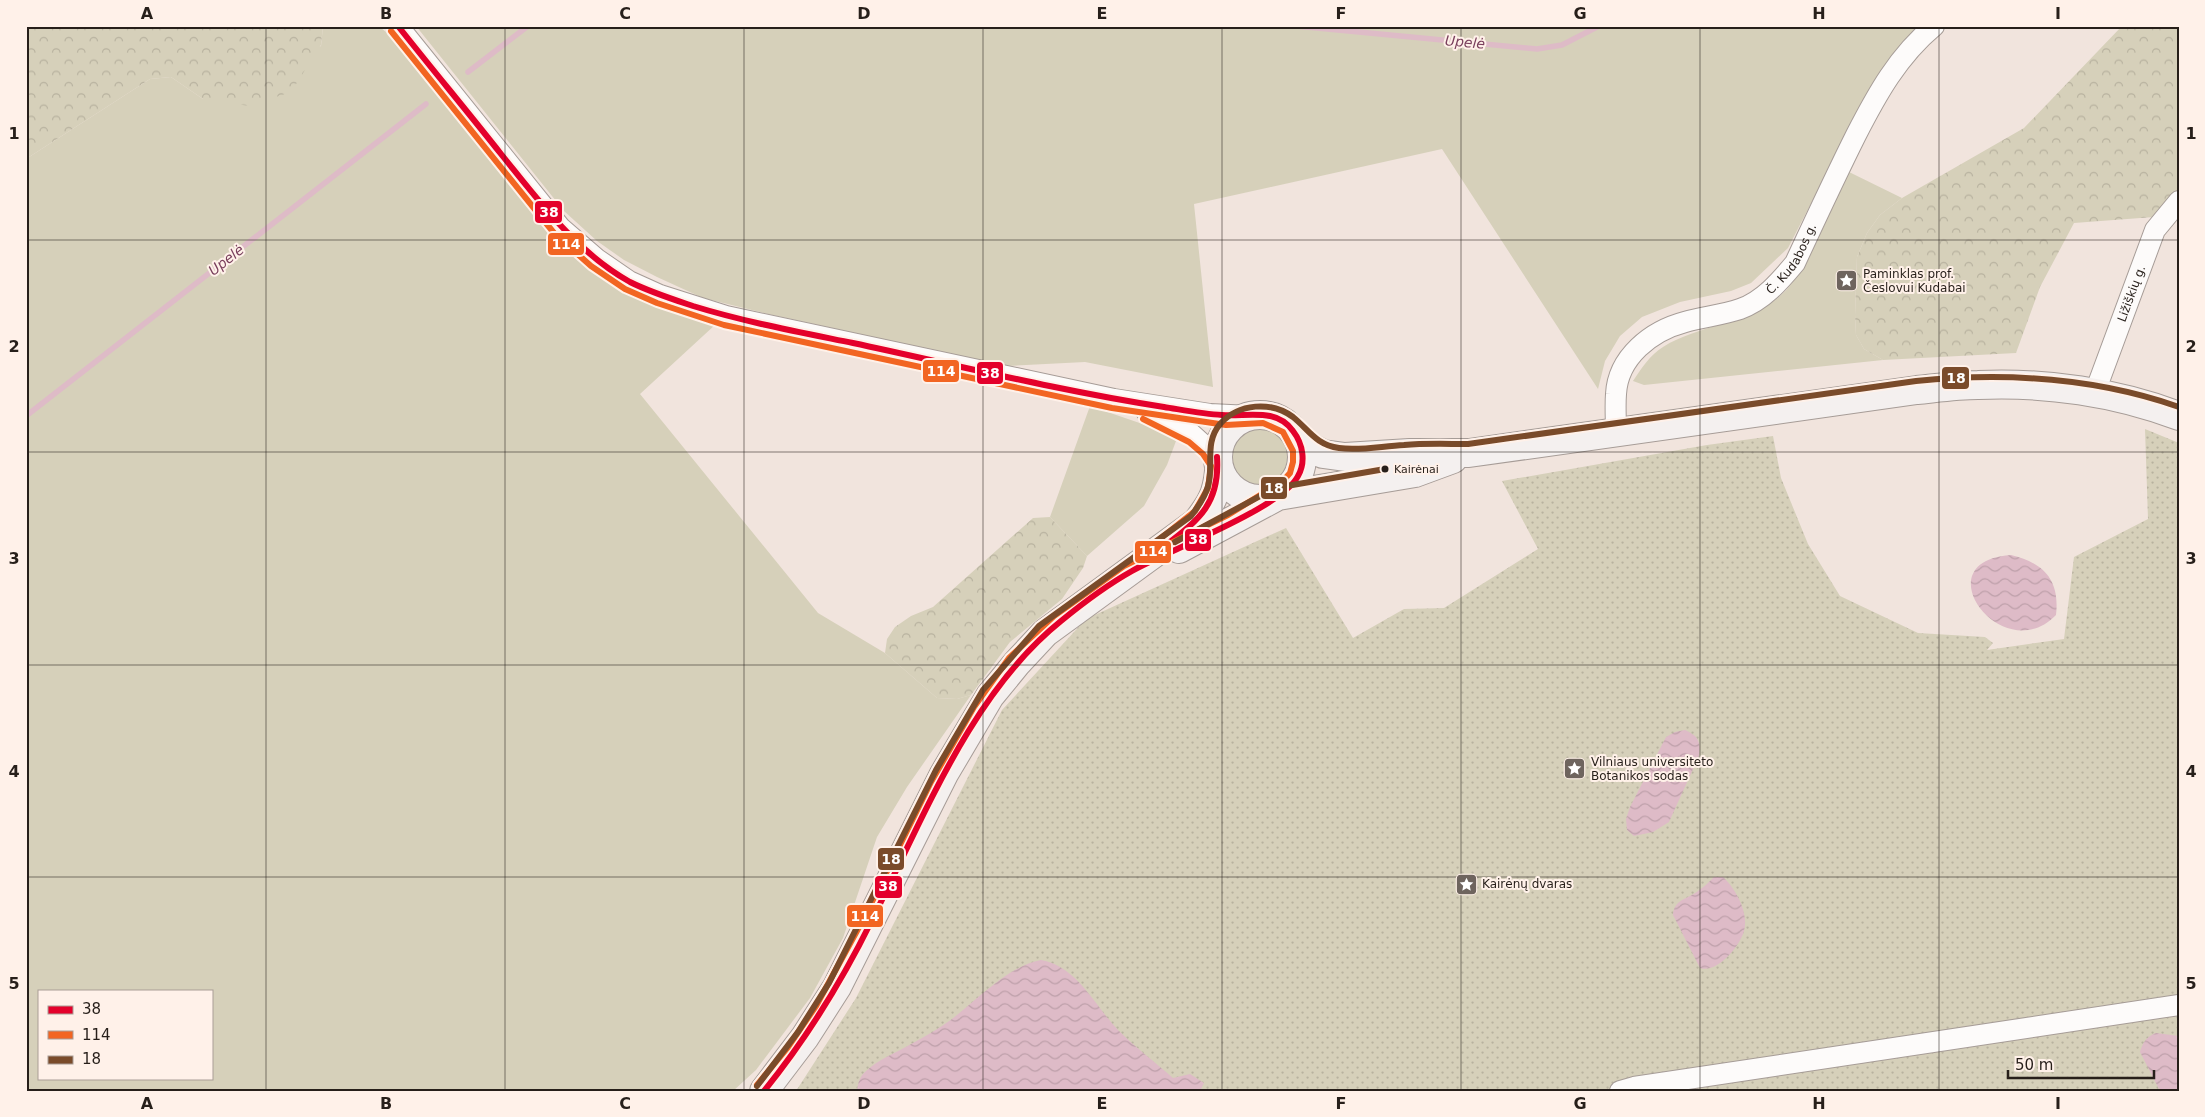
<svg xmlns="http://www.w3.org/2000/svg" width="2205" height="1117" viewBox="0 0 2205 1117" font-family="'DejaVu Sans',sans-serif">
  <defs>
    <pattern id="forest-crowns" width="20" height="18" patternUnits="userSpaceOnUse" patternTransform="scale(1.25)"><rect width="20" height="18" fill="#d6d0ba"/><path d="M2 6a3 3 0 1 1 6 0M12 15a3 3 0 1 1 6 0" fill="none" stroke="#b8b29f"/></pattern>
    <pattern id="park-dots" width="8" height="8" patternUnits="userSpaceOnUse" patternTransform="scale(1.25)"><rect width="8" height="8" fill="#d6d0ba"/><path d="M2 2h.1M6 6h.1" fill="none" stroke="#b8b29f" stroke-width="1.8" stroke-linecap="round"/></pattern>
    <pattern id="water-waves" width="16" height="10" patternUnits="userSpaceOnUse" patternTransform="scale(1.25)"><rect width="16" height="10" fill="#debbc7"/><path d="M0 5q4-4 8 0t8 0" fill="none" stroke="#bea0aa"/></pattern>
  </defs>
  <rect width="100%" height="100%" fill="#f1e4dd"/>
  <!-- grass -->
  <path fill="#d6d0ba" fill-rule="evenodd" d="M323 26H377L381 28 407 49 535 213 561 242 596 273 628 295 662 309 716 324 640 394 818 613 885 653 937 698 957 699 971 695 907 787 877 837 843 938 810 998 756 1070 733 1091H26V159L150 79 171 77 203 99 321 46ZM39 991H211V1078H39Z
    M416 26H1924L1870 89 1788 248 1751 283 1731 291 1680 302 1642 317 1620 336 1605 361 1598 389 1442 149 1194 204 1213 387 1085 362 1007 366 768 314 703 298 657 277 624 260 597 241 564 211Z
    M1847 171 1902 198 1880 215 1867 233 1857 257 1855 315 1856 335 1864 349 1883 360 1644 385 1633 381C1641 369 1650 355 1663 347 1698 325 1742 325 1775 300 1806 279 1832 206 1847 171Z
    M1090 406 1160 430 1176 441 1167 465 1144 506 1087 556 1050 517Z
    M1229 456a30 30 0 1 1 60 0a30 30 0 1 1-60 0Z"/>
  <!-- forest -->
  <path fill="url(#forest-crowns)" d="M26 26H323L321 45 291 92 249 106 203 99 171 77 150 79 26 159Z
    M2122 26H2179V193L2154 217 2074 223 2040 287 2016 353 1883 360 1864 349 1856 335 1855 315 1857 257 1867 233 1880 215 1902 198 2024 128Z
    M1050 517 1087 556 1083 568 1062 599 1010 642 971 695 957 699 937 698 885 653 887 639 895 627 911 616 933 607 1033 518Z"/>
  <!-- park -->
  <path fill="url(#park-dots)" d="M2145 429 2179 443V1091H796L856 998 1002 710 1086 619 1286 528 1353 638 1404 609 1444 608 1538 549 1502 481 1707 445 1773 436 1781 478 1808 544 1840 596 1918 633 1985 637 1993 643 1987 650 2064 639 2074 557 2148 519Z"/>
  <!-- water -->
  <path fill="url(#water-waves)" d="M2011 555C2044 563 2060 580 2056 615 2003 670 1921 561 2011 555Z
    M1685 730C1698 736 1701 741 1699 756L1669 822 1653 832 1634 836 1627 830 1626 819 1630 807 1666 737 1675 732Z
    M1714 877H1723C1736 889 1749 913 1744 931 1740 946 1717 974 1700 968L1673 915C1674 899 1688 899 1698 891 1704 887 1709 882 1714 877Z
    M1041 960C1077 966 1095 1006 1118 1030 1135 1047 1155 1062 1173 1078L1190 1074 1204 1083 1200 1091H857C858 1084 859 1078 864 1073 878 1059 896 1053 913 1043 926 1036 940 1028 952 1019 978 999 1010 965 1041 960Z
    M2156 1033 2179 1036V1091H2160L2140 1052C2143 1042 2146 1037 2156 1033Z"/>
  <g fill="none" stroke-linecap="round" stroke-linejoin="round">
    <!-- stream -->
    <path stroke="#debbc7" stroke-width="5.5" d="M1296 26 1537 49 1562 45 1599 26
      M468 72 528 26
      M26 416 426 104"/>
    <defs>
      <g id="street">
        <path d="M398 26 560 227 597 259 629 281 660 295 726 316 1114 399 1210 414 1250 416"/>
        <path id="s1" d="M2095 392 2155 230 2179 201"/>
        <path d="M1146 411 1187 430 1217 457"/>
        <path id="s2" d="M1616 432C1616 419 1615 406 1616 394 1618 357 1651 331 1685 322 1703 317 1722 315 1740 309 1763 301 1780 281 1795 263 1815 220 1835 177 1856 135 1877 94 1898 56 1934 26"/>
        <path d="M1620 1091 1634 1087 2179 1005"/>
      </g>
      <path id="secondary" d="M1218 457a42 42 0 1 1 84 0a42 42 0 1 1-84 0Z
        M1297 436 1309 447 1323 454 1345 457 1410 453H1469L1917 390C1937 388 1958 385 1978 385 2045 382 2116 392 2179 416
        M1179 549 1278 496 1415 473 1453 459
        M764 1091 805 1037 837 987 944 774 990 696 1017 663 1045 633 1197 522C1211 504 1217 494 1219 471"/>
    </defs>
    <!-- street casing -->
    <use href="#street" stroke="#a69c97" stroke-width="22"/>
    <!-- secondary casing -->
    <use href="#secondary" stroke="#a69c97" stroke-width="30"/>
    <!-- street -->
    <use href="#street" stroke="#fdfbfa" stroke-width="20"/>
    <!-- secondary -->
    <use href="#secondary" stroke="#f4f0ef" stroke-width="28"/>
    <defs>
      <path id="bus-1" d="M398 26C432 69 467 111 501 154 539 201 576 252 630 282 650 292 672 299 693 306 745 322 799 332 853 343 956 365 1060 391 1164 407 1183 410 1203 414 1222 415 1247 417 1276 407 1293 431 1303 444 1306 462 1298 476 1282 508 1167 551 1132 571 1107 585 1083 603 1061 621 971 693 923 819 872 920 842 981 807 1038 764 1091
        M1166 545C1200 519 1220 503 1217 457"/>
      <path id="bus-2" d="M391 31 554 233 591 266 625 289 657 303 724 325 1112 408 1226 425 1263 423 1283 432 1293 451V462L1290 473 1283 481 1228 515 1124 566 1054 616 1009 658 974 707 931 782 864 918 816 1006 788 1047 757 1085
        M1143 419 1189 442 1203 454 1211 466 1208 488 1195 511 1161 538"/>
      <path id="bus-3" d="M1175 542 1275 488 1385 469
        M757 1086 798 1032 829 983 936 770 983 690 1039 626 1191 516C1198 507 1205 497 1208 486 1214 465 1204 443 1220 424 1239 403 1271 401 1293 417 1309 430 1316 445 1339 448 1360 451 1382 446 1404 445 1425 443 1447 444 1468 444L1916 381C2006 372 2093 377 2179 407"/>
    </defs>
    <!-- bus-1 casing -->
    <use href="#bus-1" stroke="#fff1e9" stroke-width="10"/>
    <!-- bus-2 casing -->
    <use href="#bus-2" stroke="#fff1e9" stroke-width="10"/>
    <!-- bus-3 casing -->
    <use href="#bus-3" stroke="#fff1e9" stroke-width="10"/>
    <!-- bus-1 -->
    <use href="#bus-1" stroke="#e4002b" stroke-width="6"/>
    <!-- bus-2 -->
    <use href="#bus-2" stroke="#f26522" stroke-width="6"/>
    <!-- bus-3 -->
    <use href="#bus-3" stroke="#7a4b2a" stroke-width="6"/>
  </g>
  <!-- grid -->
  <path fill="none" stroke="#271f1a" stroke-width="1" stroke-opacity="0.55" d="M266 26V1091M505 26V1091M744 26V1091M983 26V1091M1222 26V1091M1461 26V1091M1700 26V1091M1939 26V1091M26 240H2179M26 452H2179M26 665H2179M26 877H2179"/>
  <!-- icons -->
  <defs>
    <symbol id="sight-square" viewBox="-11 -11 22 22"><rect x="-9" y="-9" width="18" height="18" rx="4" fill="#6e645e" stroke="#fff1e9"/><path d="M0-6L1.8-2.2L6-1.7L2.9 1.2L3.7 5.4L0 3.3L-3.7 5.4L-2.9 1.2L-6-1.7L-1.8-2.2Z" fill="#fff"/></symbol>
  </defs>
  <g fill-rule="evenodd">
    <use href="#sight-square" x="1834" y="268" width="25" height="25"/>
    <use href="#sight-square" x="1562" y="756" width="25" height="25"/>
    <use href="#sight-square" x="1454" y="872" width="25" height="25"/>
  </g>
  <!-- markers -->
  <circle fill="#271f1a" stroke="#fff1e9" stroke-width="2" cx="1385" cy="469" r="4.5"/>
  <g text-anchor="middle" stroke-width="4" stroke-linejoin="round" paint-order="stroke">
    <!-- bus labels -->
    <g font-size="11" fill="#271f1a" stroke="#fff1e9" text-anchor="start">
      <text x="1394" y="473">Kairėnai</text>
    </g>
    <!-- street labels -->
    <g font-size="12" fill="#271f1a" stroke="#fff1e9">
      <text dy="4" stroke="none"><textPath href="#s2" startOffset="275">Č. Kudabos g.</textPath></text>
      <text dy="4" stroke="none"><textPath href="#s1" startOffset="105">Ližiškių g.</textPath></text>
    </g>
    <!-- poi labels -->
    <g font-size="12" fill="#271f1a" stroke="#fff1e9" text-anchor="start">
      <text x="1863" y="278">Paminklas prof.<tspan x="1863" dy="14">Česlovui Kudabai</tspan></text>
      <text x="1591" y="766">Vilniaus universiteto<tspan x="1591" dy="14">Botanikos sodas</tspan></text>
      <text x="1482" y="888">Kairėnų dvaras</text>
    </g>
    <!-- water labels -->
    <g font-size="14" font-style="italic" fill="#793f5c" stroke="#fff1e9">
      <text transform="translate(1465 42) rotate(5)" y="5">Upelė</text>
      <text transform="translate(226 260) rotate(-38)" y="5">Upelė</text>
    </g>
  </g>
  <g stroke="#fff1e9" stroke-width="2">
    <rect x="534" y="200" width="29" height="24" rx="5" fill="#e4002b"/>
    <rect x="547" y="232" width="38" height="24" rx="5" fill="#f26522"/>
    <rect x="922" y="359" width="38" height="24" rx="5" fill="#f26522"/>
    <rect x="976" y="361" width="28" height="24" rx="5" fill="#e4002b"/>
    <rect x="1941" y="366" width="29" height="24" rx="5" fill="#7a4b2a"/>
    <rect x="1260" y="476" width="28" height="24" rx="5" fill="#7a4b2a"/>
    <rect x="1184" y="528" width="28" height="24" rx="5" fill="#e4002b"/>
    <rect x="1134" y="540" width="38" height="24" rx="5" fill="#f26522"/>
    <rect x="877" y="847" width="28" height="24" rx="5" fill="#7a4b2a"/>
    <rect x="874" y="875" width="29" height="24" rx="5" fill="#e4002b"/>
    <rect x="846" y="904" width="38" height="24" rx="5" fill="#f26522"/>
  </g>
  <g font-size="14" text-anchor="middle" font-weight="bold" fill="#fff">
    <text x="549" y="217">38</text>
    <text x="566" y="249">114</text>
    <text x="941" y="376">114</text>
    <text x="990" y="378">38</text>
    <text x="1956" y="383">18</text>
    <text x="1274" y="493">18</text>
    <text x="1198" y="544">38</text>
    <text x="1153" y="556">114</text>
    <text x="891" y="864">18</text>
    <text x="888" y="891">38</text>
    <text x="865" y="921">114</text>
  </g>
  <!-- border -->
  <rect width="2205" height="1117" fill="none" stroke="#fff1e9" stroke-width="55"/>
  <!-- legend -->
  <rect x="38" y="990" width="175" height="90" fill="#fff1e9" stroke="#a99d96"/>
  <rect x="48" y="1006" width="25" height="8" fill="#e4002b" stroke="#a99d96"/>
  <text x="82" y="1014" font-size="15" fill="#271f1a">38</text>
  <rect x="48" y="1031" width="25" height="8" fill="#f26522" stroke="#a99d96"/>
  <text x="82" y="1040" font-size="15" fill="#271f1a">114</text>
  <rect x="48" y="1056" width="25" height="8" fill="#7a4b2a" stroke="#a99d96"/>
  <text x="82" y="1064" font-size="15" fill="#271f1a">18</text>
  <!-- scale -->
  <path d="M2008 1070v8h146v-8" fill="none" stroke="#271f1a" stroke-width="2.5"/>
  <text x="2015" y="1070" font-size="15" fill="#271f1a" stroke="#fff1e9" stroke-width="4" paint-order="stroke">50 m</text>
  <rect x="28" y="28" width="2150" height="1062" fill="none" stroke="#271f1a" stroke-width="2"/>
  <g font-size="16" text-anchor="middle" font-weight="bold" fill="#271f1a">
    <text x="147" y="19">A</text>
    <text x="386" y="19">B</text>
    <text x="625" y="19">C</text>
    <text x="864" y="19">D</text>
    <text x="1102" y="19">E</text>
    <text x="1341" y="19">F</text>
    <text x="1580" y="19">G</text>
    <text x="1819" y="19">H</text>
    <text x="2058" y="19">I</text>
    <text x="14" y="139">1</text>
    <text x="2191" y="139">1</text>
    <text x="14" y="352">2</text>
    <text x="2191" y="352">2</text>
    <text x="14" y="564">3</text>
    <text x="2191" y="564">3</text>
    <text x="14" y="777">4</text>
    <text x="2191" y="777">4</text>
    <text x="14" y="989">5</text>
    <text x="2191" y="989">5</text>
    <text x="147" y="1109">A</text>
    <text x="386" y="1109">B</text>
    <text x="625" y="1109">C</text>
    <text x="864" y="1109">D</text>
    <text x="1102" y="1109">E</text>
    <text x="1341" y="1109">F</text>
    <text x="1580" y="1109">G</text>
    <text x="1819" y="1109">H</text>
    <text x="2058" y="1109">I</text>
  </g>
</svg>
